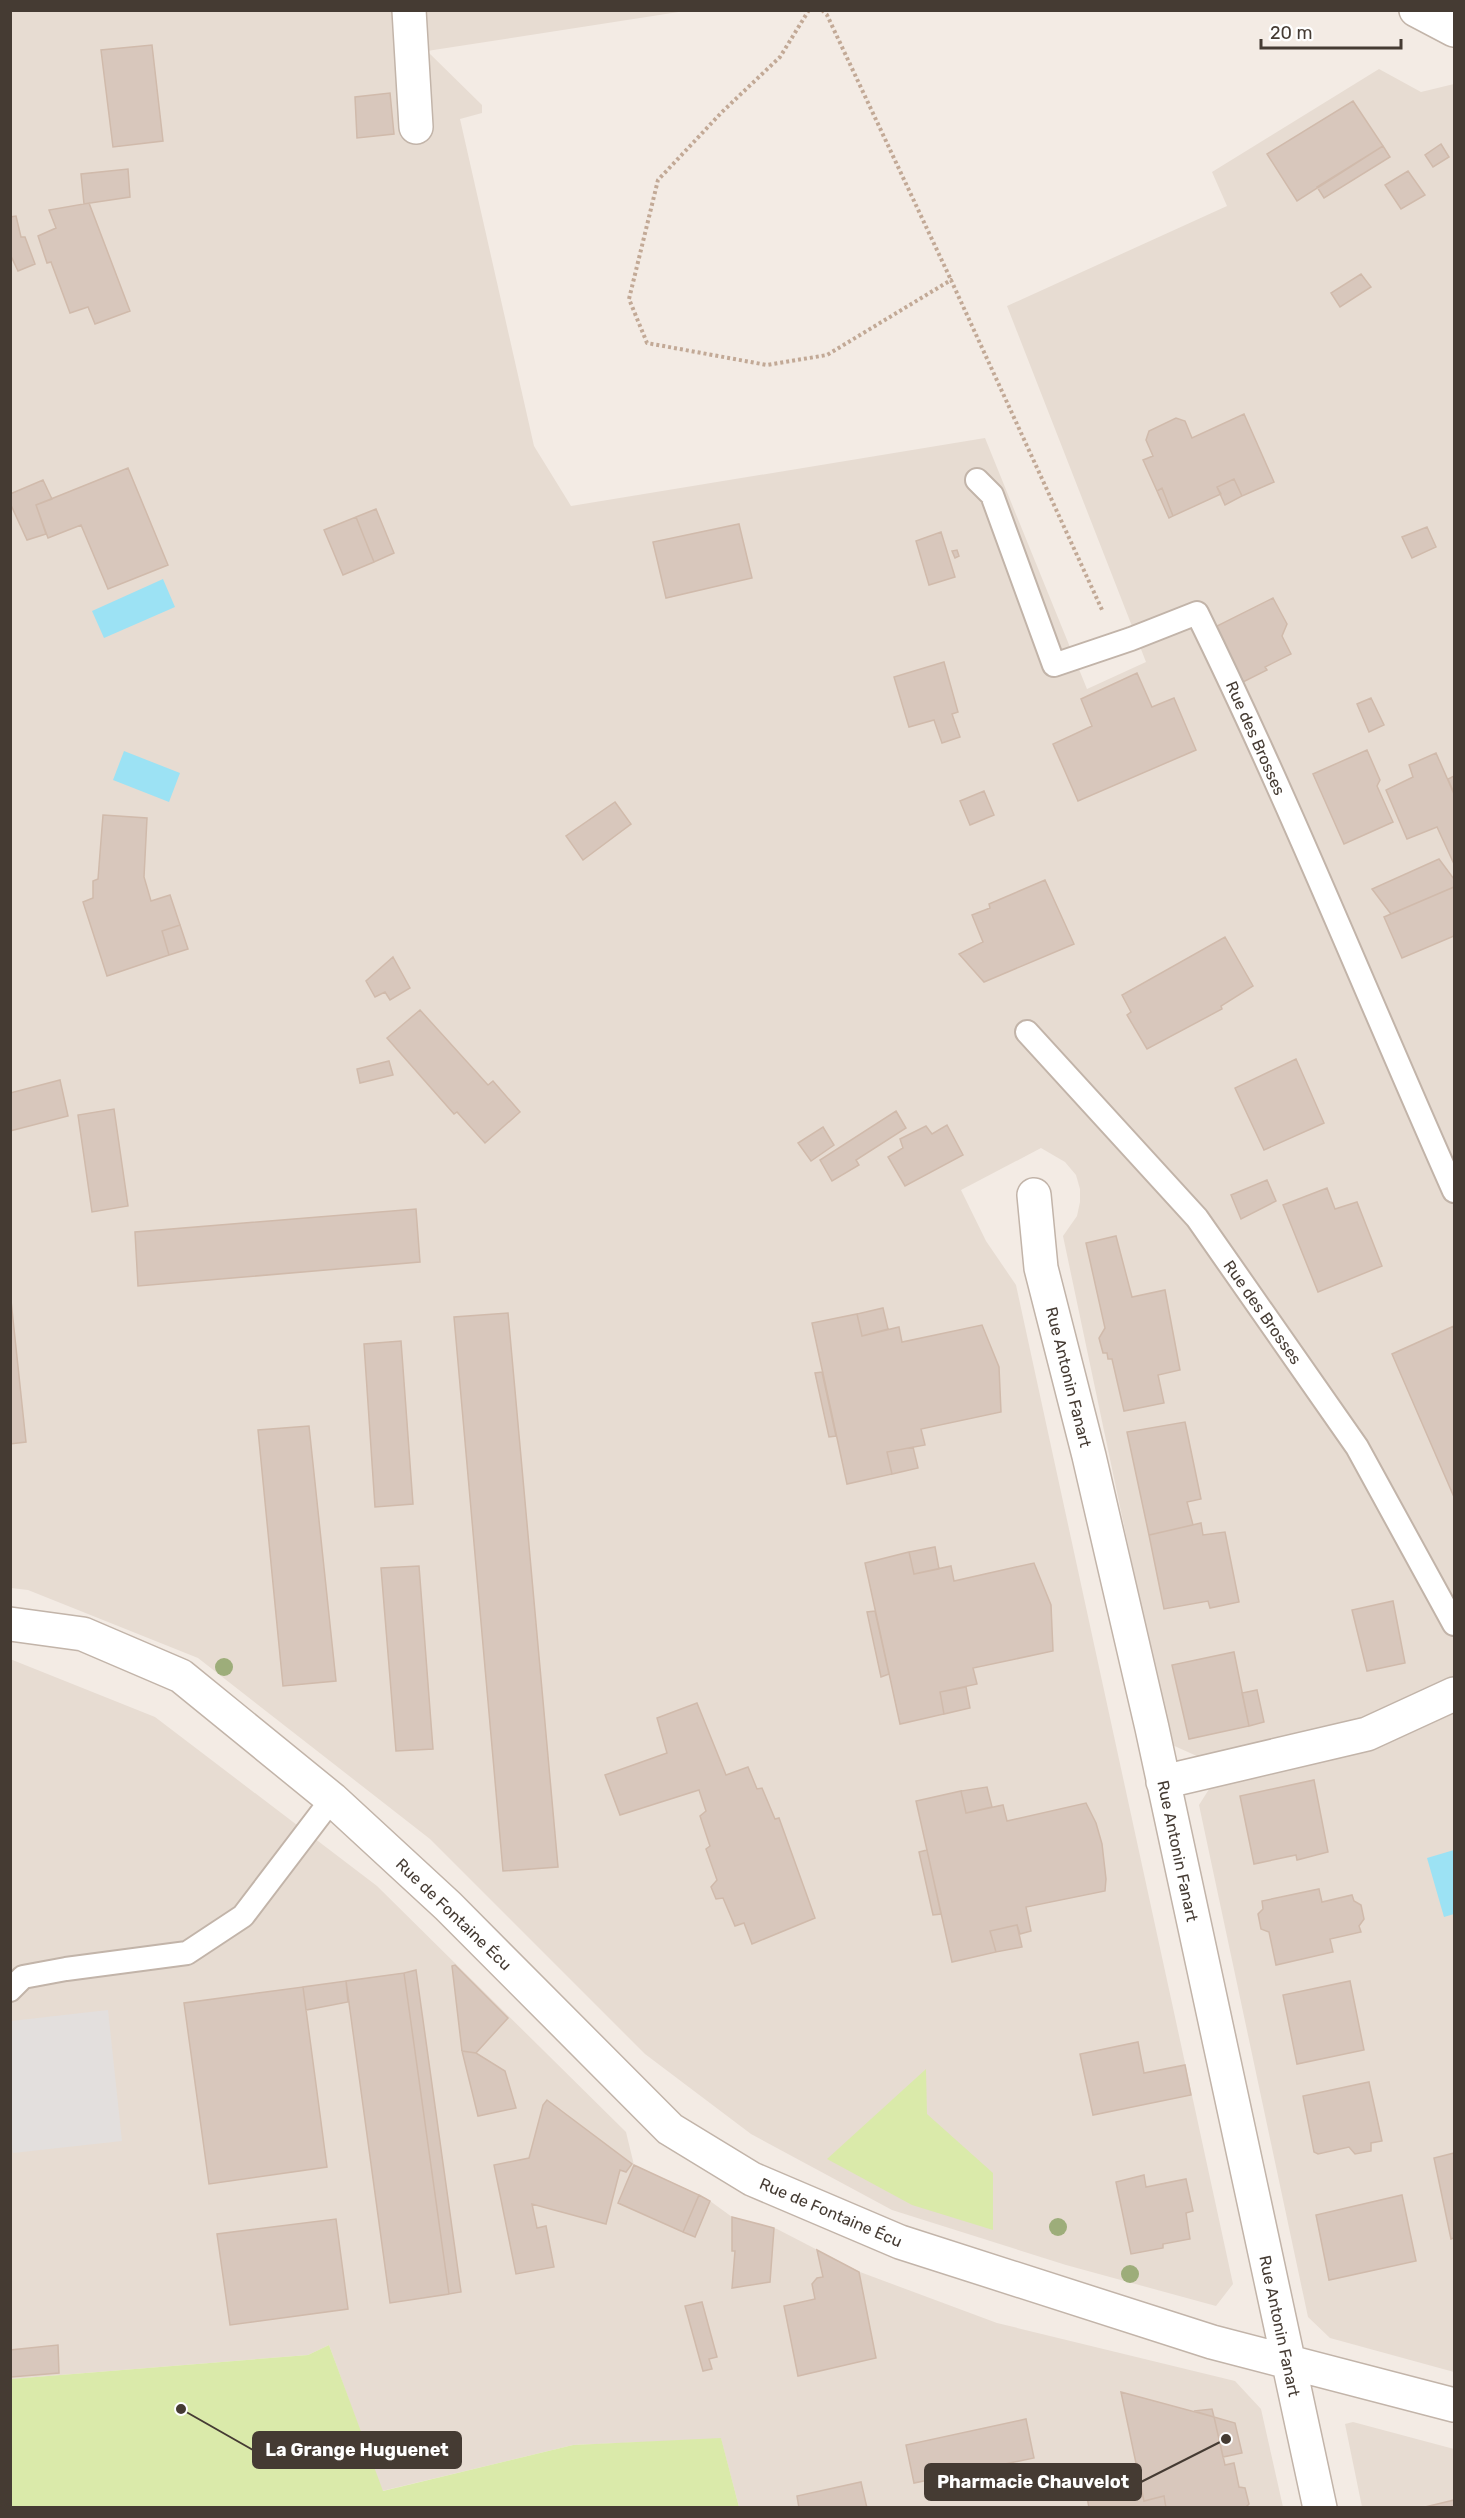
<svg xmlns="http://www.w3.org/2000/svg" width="1465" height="2518" viewBox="0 0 1465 2518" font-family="Rubik,sans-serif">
  <rect width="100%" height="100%" fill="#f3ebe4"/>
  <!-- residential -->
  <path fill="#e7dcd2" d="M10 11H685L427 51 482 105V113L460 119 534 446 571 506 985 438 1087 689 1146 662 1007 306 1227 206 1212 172 1379 69 1421 92 1454 84V1682L1343 1734 1208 1761 1170 1744 1063 1236 1077 1216 1080 1202V1189L1076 1175 1065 1162 1041 1148 961 1190 986 1241 1016 1285 1233 2284 1216 2306 1066 2265 892 2210 751 2134 645 2054 430 1839 198 1658 28 1590 11 1588Z
    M10 1659 155 1717 377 1886 626 2132 634 2165 706 2198 732 2217 777 2229 860 2272 997 2323 1235 2381 1261 2409 1283 2507H739L721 2439 573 2445 382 2491 329 2345 308 2355 11 2379Z
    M1454 1706V2372L1330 2338 1308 2317 1199 1805 1213 1783Z
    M1353 2422 1454 2449V2507H1362L1345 2424Z"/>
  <!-- green -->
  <path fill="#daeaaa" d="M926 2069 927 2114 993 2173V2230L912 2205 827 2159Z
    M329 2345 383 2491 573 2445 721 2438 739 2507H11V2379L308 2355Z"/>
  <!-- parking -->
  <path fill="#e3dfdd" d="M108 2010 122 2141 13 2153 10 2131 11 2021Z"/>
  <!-- water -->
  <path fill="#9ce2f4" d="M163 579 175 607 104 638 92 611Z
    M124 751 180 773 169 802 113 780Z
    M1454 1850V1914L1444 1917 1427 1858Z"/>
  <!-- building -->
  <path fill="#d8c7bc" stroke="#d0baab" stroke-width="1.5" d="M152 45 163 141 113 147 101 50Z
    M390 93 394 134 357 138 355 97Z
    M1353 101 1383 146 1297 201 1267 154Z
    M1441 144 1449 157 1433 167 1425 155Z
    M1383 146 1390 157 1324 198 1317 187Z
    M128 169 130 197 84 204 81 174Z
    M1408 171 1425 195 1401 209 1385 185Z
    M89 203 130 311 95 324 88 307 70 313 51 262 47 263 38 236 56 228 49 210Z
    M16 216 21 237H25L35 264 18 271 10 254V217Z
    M1361 274 1371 287 1340 307 1331 293Z
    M1244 414 1274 482 1242 496 1234 479 1217 487 1221 494 1173 516 1162 488 1157 491 1143 460 1153 456 1146 440 1149 431 1176 418 1185 421 1192 438Z
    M128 468 168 565 108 589 81 525 48 538 36 505Z
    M1234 479 1242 496 1225 505 1217 487Z
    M43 480 52 499 36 505 46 534 27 540 10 503V494Z
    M1162 488 1173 516 1169 518 1157 491Z
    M376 509 394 553 374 562 356 517Z
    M356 517 374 562 343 575 324 530Z
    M739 524 752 578 666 598 653 542Z
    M1427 527 1436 547 1412 558 1402 537Z
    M941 532 955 577 929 585 916 541Z
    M957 550 959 556 955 558 952 551Z
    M1273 598 1287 624 1282 636 1291 654 1265 667 1267 670 1243 682 1213 628Z
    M944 662 958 712 952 714 960 737 942 743 934 720 909 727 894 677Z
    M1137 673 1152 707 1174 698 1196 750 1078 801 1053 744 1092 726 1081 699Z
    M1371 698 1384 725 1369 732 1357 704Z
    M1367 750 1380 780 1377 786 1393 822 1344 844 1313 774Z
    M1436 753 1454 794V864L1437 827 1407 839 1386 790 1413 777 1409 765Z
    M1454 776V793L1448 779Z
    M984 791 994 815 970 825 960 801Z
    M615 802 631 824 583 860 566 836Z
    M103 815 147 818 144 877 151 901 170 895 180 925 162 931 169 955 107 976 83 902 93 898V881L98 879Z
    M1439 859 1454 879V887L1391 914 1372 889Z
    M1045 880 1074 944 984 982 959 954 983 942 972 915 990 908 989 904Z
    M1454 887V936L1402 958 1384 917Z
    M180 925 188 949 169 955 162 931Z
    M1225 937 1253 986 1221 1006 1222 1009 1147 1049 1127 1015 1131 1012 1122 995Z
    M393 957 410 988 390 1000 385 992 375 997 366 981Z
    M420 1010 488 1085 493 1081 520 1112 485 1143 457 1112 454 1114 387 1038Z
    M1296 1059 1324 1123 1264 1150 1235 1088Z
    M389 1061 393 1075 360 1083 357 1069Z
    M60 1080 68 1116 10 1131V1093Z
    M114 1109 128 1206 92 1212 78 1115Z
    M896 1111 906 1128 856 1160 859 1165 832 1181 820 1160Z
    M947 1125 963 1155 905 1186 888 1157 903 1148 900 1139 926 1126 932 1134Z
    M823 1127 834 1145 811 1161 798 1143Z
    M1267 1180 1276 1201 1241 1219 1231 1195Z
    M1327 1188 1335 1209 1357 1202 1382 1266 1318 1292 1283 1205Z
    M416 1209 420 1262 138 1286 135 1232Z
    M1116 1236 1132 1297 1165 1290 1180 1370 1158 1375 1164 1403 1124 1411 1112 1359H1108L1107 1353H1103L1099 1338 1105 1328 1086 1243Z
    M10 1291 26 1442 10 1444Z
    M883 1308 888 1329 862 1336 857 1314Z
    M508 1313 558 1867 503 1871 454 1317Z
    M857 1314 862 1336 899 1327 902 1342 982 1325 999 1367 1001 1412 921 1429 925 1445 887 1452 892 1474 847 1484 812 1323Z
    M1454 1326V1497L1392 1354Z
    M401 1341 413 1504 375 1507 364 1344Z
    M822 1372 836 1436 829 1437 815 1373Z
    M1185 1422 1201 1499 1187 1502 1193 1525 1149 1535 1127 1432Z
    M309 1426 336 1681 283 1686 258 1430Z
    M913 1447 918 1468 892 1474 887 1452Z
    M1201 1523 1203 1535 1225 1532 1239 1602 1210 1608 1208 1601 1164 1609 1149 1535Z
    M935 1547 939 1569 914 1574 909 1552Z
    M909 1552 914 1574 951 1566 954 1581 1034 1563 1051 1605 1053 1651 973 1668 977 1684 940 1692 944 1714 900 1724 865 1563Z
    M419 1566 433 1749 396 1751 381 1568Z
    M1393 1601 1405 1663 1367 1671 1352 1610Z
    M875 1611 889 1674 881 1677 867 1612Z
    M1234 1652 1249 1726 1189 1739 1172 1665Z
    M966 1687 970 1708 944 1714 940 1692Z
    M1257 1690 1264 1722 1249 1726 1242 1693Z
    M697 1703 726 1775 748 1767 757 1789 762 1788 775 1819 779 1818 815 1918 752 1944 744 1923 735 1926 723 1898 716 1899 711 1887 717 1880 706 1849 710 1846 700 1816 706 1811 699 1790 620 1815 605 1775 667 1753 657 1718Z
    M1314 1780 1328 1852 1297 1860 1296 1855 1254 1864 1240 1796Z
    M987 1787 992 1807 966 1813 961 1791Z
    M961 1791 966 1813 1003 1805 1007 1821 1086 1803 1096 1823 1102 1844 1106 1879 1105 1891 1026 1907 1031 1931 1020 1934 1017 1925 990 1931 996 1952 952 1962 916 1801Z
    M927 1850 941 1914 933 1915 919 1852Z
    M1319 1889 1322 1902 1352 1895 1354 1901 1361 1905 1364 1919 1359 1926 1361 1932 1330 1939 1333 1952 1276 1965 1269 1932 1261 1929 1258 1914 1263 1909 1262 1901Z
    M1017 1925 1022 1947 996 1952 990 1931Z
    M455 1965 508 2018 476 2053 462 2051 452 1966Z
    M416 1970 461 2292 449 2294 404 1973Z
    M404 1973 449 2294 390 2303 346 1981Z
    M346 1981 348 2002 306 2010 303 1987Z
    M1350 1981 1364 2050 1297 2064 1283 1995Z
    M303 1987 327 2167 209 2184 184 2003Z
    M1138 2042 1144 2073 1185 2065 1191 2095 1093 2115 1080 2054Z
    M462 2051 476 2053 505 2071 516 2108 478 2116Z
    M1369 2082 1382 2141 1371 2143V2151L1355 2154 1349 2147 1318 2154 1314 2152 1303 2096Z
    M547 2100 632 2164 626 2172 620 2170 606 2224 532 2204 537 2228 546 2226 554 2267 516 2274 494 2165 529 2158 543 2105Z
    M1454 2153V2238L1451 2239 1434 2158Z
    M634 2165 699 2195 683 2232 618 2203Z
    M1144 2175 1146 2187 1186 2179 1193 2211 1186 2213 1190 2239 1163 2244V2248L1131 2254 1116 2182Z
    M699 2195 710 2201 695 2237 683 2232Z
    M1402 2195 1416 2261 1329 2280 1316 2215Z
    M732 2217 774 2228 770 2282 732 2288 735 2251H732Z
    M336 2219 348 2309 230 2325 217 2234Z
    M817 2250 859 2272 876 2358 798 2376 784 2306 815 2299 812 2284 817 2278 823 2277Z
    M702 2302 717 2357 709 2359 712 2369 703 2371 685 2306Z
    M58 2345 59 2373 11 2377 10 2350Z
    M1121 2392 1214 2417 1225 2465 1234 2463 1239 2487 1245 2488 1249 2504 1245 2508H1166L1164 2496 1144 2501Z
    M1212 2409 1214 2417 1194 2411Z
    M1214 2417 1235 2423 1242 2453 1223 2457Z
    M1026 2419 1034 2458 914 2483 906 2445Z
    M1139 2480 1144 2501 1164 2496 1166 2508H1089L1086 2491Z
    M861 2482 867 2508H799L797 2496Z
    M1454 2500V2508H1421Z"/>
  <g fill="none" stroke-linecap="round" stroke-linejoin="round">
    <defs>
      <path id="service" d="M977 480 992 495 1054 665 1131 639 1197 613C1290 802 1368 998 1454 1191
        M1027 1032 1197 1218 1357 1447 1454 1624
        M10 1990 23 1977 66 1969 187 1953 243 1916 332 1799"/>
      <path id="minor" d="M409 10 416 127
        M1034 1195 1041 1268 1089 1456 1152 1728 1320 2508
        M10 1624 83 1634 181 1676 332 1799 448 1906 670 2129 752 2179 900 2242 1212 2342 1454 2405
        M1163 1782 1367 1734 1454 1694"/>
      <path id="tertiary" d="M1416 10 1454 30"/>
    </defs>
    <!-- service casing -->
    <use href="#service" stroke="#c2b4a9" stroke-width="26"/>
    <!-- minor casing -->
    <use href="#minor" stroke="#c2b4a9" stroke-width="36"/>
    <!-- tertiary casing -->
    <use href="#tertiary" stroke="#c2b4a9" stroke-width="36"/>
    <!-- path -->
    <path stroke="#c2a996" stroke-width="4" stroke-dasharray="3 3" stroke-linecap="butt" d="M809 10 780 57 722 112 658 180 629 299 647 343 767 365 827 355 951 280 1103 612
      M822 10 827 15 951 280"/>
    <!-- service -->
    <use href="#service" stroke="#fff" stroke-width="22"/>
    <!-- minor -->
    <use href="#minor" stroke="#fff" stroke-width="33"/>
    <!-- tertiary -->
    <use href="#tertiary" stroke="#fff" stroke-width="33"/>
  </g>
  <!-- trees -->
  <g fill="#9dad7a">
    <circle cx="224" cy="1667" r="9"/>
    <circle cx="1058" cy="2227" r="9"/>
    <circle cx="1130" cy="2274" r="9"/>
  </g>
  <g text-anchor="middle" stroke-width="6" stroke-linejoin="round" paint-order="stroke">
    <!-- street labels -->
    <g font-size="16" fill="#453b33" stroke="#fff">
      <text transform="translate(1256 738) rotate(66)" y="6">Rue des Brosses</text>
      <text transform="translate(1263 1312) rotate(55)" y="6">Rue des Brosses</text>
      <text transform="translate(1069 1377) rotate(76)" y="6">Rue Antonin Fanart</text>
      <text transform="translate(1178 1851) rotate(78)" y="6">Rue Antonin Fanart</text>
      <text transform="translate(454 1914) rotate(44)" y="6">Rue de Fontaine Écu</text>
      <text transform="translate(831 2212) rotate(23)" y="6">Rue de Fontaine Écu</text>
      <text transform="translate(1280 2326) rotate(78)" y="6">Rue Antonin Fanart</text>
    </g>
  </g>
  <!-- callouts -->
  <path fill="none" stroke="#453b33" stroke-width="2" d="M181 2409L253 2450M1226 2439L1141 2482"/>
  <g fill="#453b33" stroke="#fff" stroke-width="2">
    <circle cx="181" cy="2409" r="6"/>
    <circle cx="1226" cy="2439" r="6"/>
  </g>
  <g fill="#453b33" stroke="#453b33" stroke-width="2">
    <rect x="253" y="2432" width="208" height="36" rx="6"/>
    <rect x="925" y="2464" width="216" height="36" rx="6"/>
  </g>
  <g font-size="18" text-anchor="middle" font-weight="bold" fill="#fff">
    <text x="357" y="2456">La Grange Huguenet</text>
    <text x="1033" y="2488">Pharmacie Chauvelot</text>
  </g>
  <!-- border -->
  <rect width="1465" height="2518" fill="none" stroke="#453b33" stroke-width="24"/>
  <!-- scale -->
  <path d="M1261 39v9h140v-9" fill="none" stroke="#453b33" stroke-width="3"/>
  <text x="1270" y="39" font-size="18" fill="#453b33" stroke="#ffffff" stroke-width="4.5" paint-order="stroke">20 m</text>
</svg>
